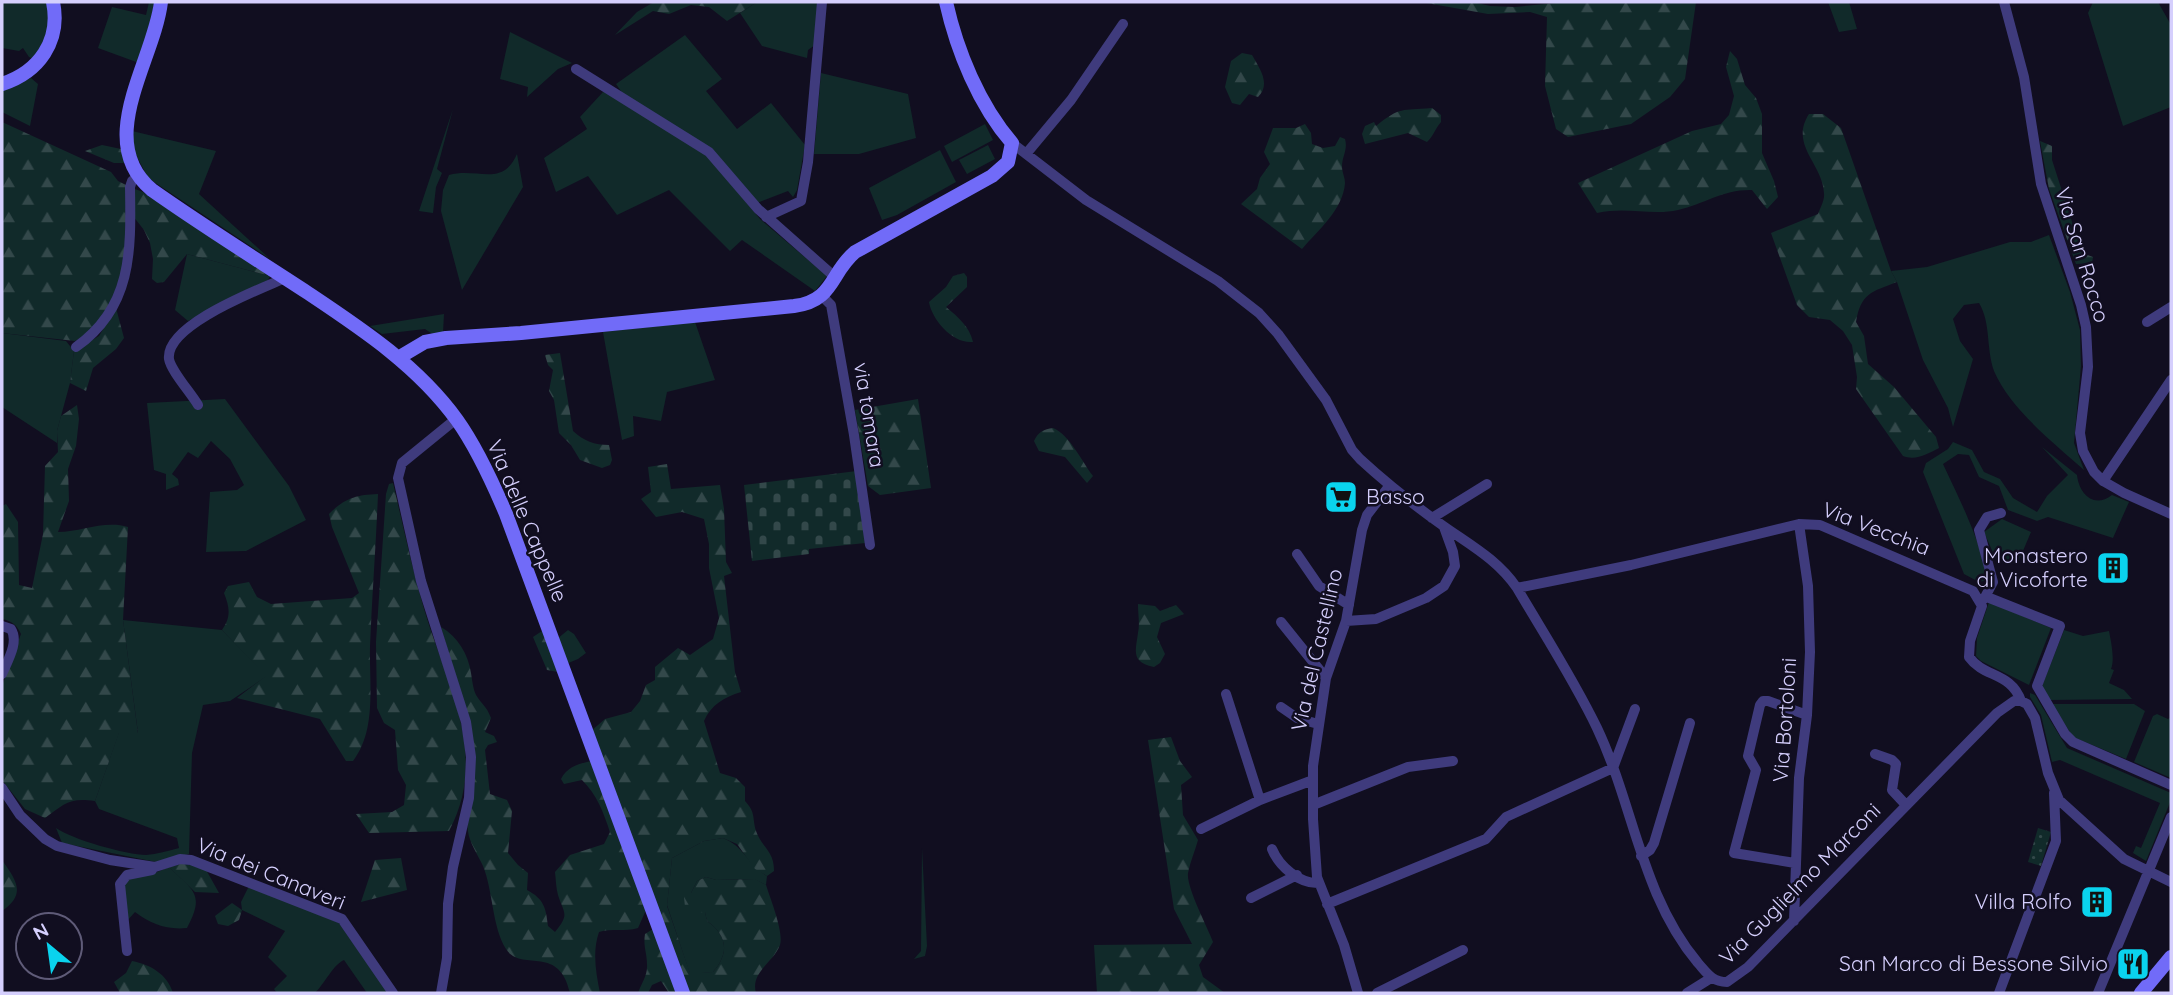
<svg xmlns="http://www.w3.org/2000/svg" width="2173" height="995" viewBox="0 0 2173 995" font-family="Quicksand,sans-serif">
  <defs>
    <pattern id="forest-firs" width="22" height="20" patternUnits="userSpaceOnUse" patternTransform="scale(1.75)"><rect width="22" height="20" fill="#112a2a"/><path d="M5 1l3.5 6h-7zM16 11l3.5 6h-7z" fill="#33484a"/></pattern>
    <pattern id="cemetery-stones" width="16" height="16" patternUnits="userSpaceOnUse" patternTransform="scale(1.75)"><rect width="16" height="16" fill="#112a2a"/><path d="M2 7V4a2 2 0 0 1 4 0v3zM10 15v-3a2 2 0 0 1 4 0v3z" fill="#33484a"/></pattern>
    <pattern id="park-dots" width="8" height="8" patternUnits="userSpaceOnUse" patternTransform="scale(1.75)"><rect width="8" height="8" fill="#112a2a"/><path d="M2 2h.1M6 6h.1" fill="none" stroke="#33484a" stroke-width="1.8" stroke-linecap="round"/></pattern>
  </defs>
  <rect width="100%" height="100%" fill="#110e20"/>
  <!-- green -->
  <path fill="#112a2a" d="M2 2H49L48 35 33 59 29 57 23 48 19 51 2 48Z
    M149 2H155L139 63 98 48 112 7 146 15Z
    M757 2H819L815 45 808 50 807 58 762 46 740 13Z
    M1828 2H1849L1857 29 1839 32Z
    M2093 2H2158L2171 25V107L2123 126 2088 13Z
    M510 32 572 63 558 69 527 97 528 87 500 79Z
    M685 35 722 79 706 91 737 129 771 103 805 145 797 190 793 197 788 191 757 203 721 160 625 97 616 84Z
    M821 73 908 94 916 138 859 154H814Z
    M31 78 38 84 30 126 2 112V91Z
    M603 92 608 93 707 155 760 219 827 276 815 291 742 240 730 251 669 190 617 215 588 176 556 192 544 158 587 129 580 117Z
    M453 109 437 169 442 173 436 187 433 213 419 211Z
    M985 124 993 140 952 162 944 146Z
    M132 131 216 151 199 194 270 259 148 178 134 151Z
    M988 145 995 159 967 174 959 160Z
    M940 150 956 182 897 215 882 220 869 188Z
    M517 154 523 187 462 290 441 211 443 190 449 175C477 167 502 188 517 154Z
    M2049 235 2070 292 2080 330 2081 366 2074 443 2084 470C2054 443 2010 409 1994 371 1986 348 1991 323 1979 303L1964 305 1953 319 1960 341 1973 359 1953 427 1948 408 1923 360 1897 282 1891 271 1927 267 2010 242H2031Z
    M187 254 270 276 268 280 188 321 175 310Z
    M444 314 443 333 434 335 425 329 382 334 370 326Z
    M695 322 715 380 667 392 661 421 633 416 634 436 622 440 603 332Z
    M2 333 66 341 74 351 70 383 57 431V443L2 407Z
    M225 399 289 486 306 520 246 551 206 552 210 492 237 490 244 485 230 459 211 441 198 458 188 452 172 474 178 479 179 485 166 490V474L154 470 147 403Z
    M1953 442 1972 450 1984 472 2000 479 2013 498 2037 512 2047 496 2068 475 2042 447 2077 475C2079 494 2094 509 2112 495L2129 502 2113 538 2048 517 2037 521 2008 510 1999 486 1979 477 1969 455 1958 454 1943 464C1953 486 1991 560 1984 581L1979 582 1964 574 1923 472 1926 463 1948 449Z
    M2002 519 2031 532 2017 565 1994 555 1984 532Z
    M1989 602 2051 628 2029 685 1981 661 1976 656 1977 638Z
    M123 620 222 630 267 676 230 701 203 705 192 753 189 854 156 862 62 843 56 828C71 839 127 855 146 855 157 854 168 851 179 848L177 838 99 809 95 801 119 732 138 733Z
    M568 630 574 634 586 653 578 659 566 664 557 639Z
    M2064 630 2083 636 2109 631C2111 641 2115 660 2111 669L2114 670 2109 683 2124 690 2132 699 2050 700 2042 686Z
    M2030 693 2035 695 2067 748 2171 793V800L2146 861 2133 853 2136 846 2141 848 2160 803 2060 760 2052 762 2041 715 2030 697Z
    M2052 704H2134L2145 711 2126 759 2073 737Z
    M2157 714 2168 719 2171 717V778L2134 762 2153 716Z
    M723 838C745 847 747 864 767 876L766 885 754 879 716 880 706 877 697 881 691 893 705 912 707 921C727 935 730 953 713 972L690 974 667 905 672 858 704 841Z
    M922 848 927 946 925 956 914 959 921 951Z
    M169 867C194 891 205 894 187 928 166 930 151 924 135 912L127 921 123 887 128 879 155 873Z
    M249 886 339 923 388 993H367L344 960C333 965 325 983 315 993H277L274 989 287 976 268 957 285 931 242 910 241 902Z"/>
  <!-- forest -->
  <path fill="url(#forest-firs)" d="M654 2H757L727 21 709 7 691 5 669 14 653 11 615 35 637 12Z
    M1421 2H1473L1490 6 1515 7 1566 2H1696L1685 79 1670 97 1631 124 1568 137 1556 129 1545 86 1547 17 1530 12 1488 14Z
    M1730 51 1737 59 1745 85 1756 98 1762 114V153L1774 181 1778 197 1767 209 1752 190C1724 189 1704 204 1678 210 1651 216 1627 206 1597 213L1578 183 1692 131 1721 124 1729 115 1734 96 1726 67Z
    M1242 53 1252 55C1260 69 1271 84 1258 97L1249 94 1240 105 1232 103 1225 87 1231 61Z
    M1432 108 1441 115V122C1435 129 1434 135 1427 142L1408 133 1365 144 1362 134 1365 126 1374 122 1376 126C1401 106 1401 111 1432 108Z
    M1809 114H1823L1841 128 1891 271 1897 282C1871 292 1861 293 1856 322L1864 336 1868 364 1894 387 1936 437 1939 448C1927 454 1916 461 1903 456L1856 389 1857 377 1852 345 1843 331 1830 320 1809 317 1797 305 1771 233 1818 214C1820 208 1825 200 1824 193 1823 164 1789 145 1809 114Z
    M2 122 111 172 118 181 128 186C128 239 130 313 75 341L2 333Z
    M1305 124 1311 133 1312 144 1323 148 1335 146 1340 137 1345 139C1348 150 1342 156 1342 167 1342 172 1345 178 1345 183 1343 210 1318 230 1302 249L1241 204 1257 189 1260 178 1270 164 1264 152 1273 128H1296Z
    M2040 141 2052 146V160L2082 253 2093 257 2092 263 2076 264 2049 189Z
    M102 145 121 149 126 163H114L85 151Z
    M132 188 143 192 270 276 187 254 164 282 157 283 152 279 153 259 150 243 144 230 133 216Z
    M964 273 967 277V287L946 307C959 318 969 326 973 342 953 344 932 320 929 302L946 287 953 276Z
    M116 308 124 338 116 349 93 368 86 391 70 383 74 351 99 336Z
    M560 353 573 431C584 441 594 445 609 445L612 460 610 465 602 468 580 460 571 445 559 433 554 400 549 391 553 370 548 365 545 355Z
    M918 399 931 488 880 495 868 486 855 410Z
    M77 405 79 419 76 446 68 469 69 501 58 532C82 532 104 520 128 527L123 620 138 734 119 733 95 801C69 797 64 804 45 818L25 809 2 780V686L21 634C17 625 12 621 2 619V506L6 504 18 522 19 585 32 588 43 534 45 466 58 452 57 431 61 416Z
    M1053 428C1070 435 1082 462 1093 476L1087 483 1065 457 1039 451 1034 441C1038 432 1044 429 1053 428Z
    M667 464 671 489 720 485 724 509 726 562 732 573 724 576 735 672 741 692C724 697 711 705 704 721L720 773 736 778 745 787V801C756 813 752 817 756 831 762 848 774 850 774 871L767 876 755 869 737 844 723 838 704 841 672 858 667 906 690 973 713 972C730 953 727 935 707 921L705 912 695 913 685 907 684 897 691 893 697 881 706 877 716 880 755 879 766 885C770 898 784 932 780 945 774 962 750 972 756 993H688L591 731 605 719 631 712 640 701 646 685 655 680V667L678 648 690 655 713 639 719 618 709 568V544L704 519 682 512 656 517 641 499 651 492 648 467Z
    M393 483C403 526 412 568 424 609 446 684 490 754 449 831L369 833 356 814 392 812 404 805 406 785 398 770 395 730 384 723 377 708 376 642 386 494 389 484Z
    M378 494C376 545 372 595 370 646 369 683 377 730 353 761H346L320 719 237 698 266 676 222 630C231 617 230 608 224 593L228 586 249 582 257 597 271 604 352 598 359 593 332 527 329 514C345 498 356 495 378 494Z
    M1138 604 1155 606 1160 611 1176 605 1184 614 1161 623 1157 637 1165 654 1160 663 1154 667C1130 662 1136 650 1138 633 1140 624 1138 614 1138 604Z
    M441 627C458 637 468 654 471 673 472 679 473 689 476 695 482 705 486 705 491 718L485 732 494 736 497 742 488 745 485 750 490 794 507 800 512 811 508 853 518 865 528 873 527 890C544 899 546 908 548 926L555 932C570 914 564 914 558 895 556 888 556 880 555 872L570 855 604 844 610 832C603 811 597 795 582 780L564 784 561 779C567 767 578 764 591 761L646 910 638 928C624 932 612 928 599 932 592 952 596 973 600 993H570C559 943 521 973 506 949 492 927 493 890 483 866 478 855 469 842 468 831 466 822 472 809 473 799 475 776 475 752 471 729Z
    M542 631 558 672 547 670 533 637Z
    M1171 737 1180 761 1192 777 1181 785 1183 815 1198 840C1195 851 1190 862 1188 873 1186 887 1207 926 1213 942L1199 965 1203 977 1225 993H1097L1094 945 1192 944 1174 909 1148 740Z
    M401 858 407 890 361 902 375 860Z
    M2 860C16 880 27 894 2 911Z
    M183 863 205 868 219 893 195 892 169 867Z
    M232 903 242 910 239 920 228 926 218 924 215 916Z
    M653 929 677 993H669L661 981 652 985 648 993H638C641 984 648 975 647 964 647 953 643 946 645 934Z
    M132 961C151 965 167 974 173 993H120L114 982 126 973Z"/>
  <!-- cemetery -->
  <path fill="url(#cemetery-stones)" d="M857 471 865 543 809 549V554L752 561 744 485Z"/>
  <!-- park -->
  <path fill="url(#park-dots)" d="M2038 828 2051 832 2041 866 2028 862Z"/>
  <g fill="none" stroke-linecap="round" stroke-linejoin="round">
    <!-- street -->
    <path stroke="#3f3b7d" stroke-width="10" d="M2004 2 2024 77 2041 184 2081 305 2086 327 2088 367 2080 433 2083 451 2094 472 2103 481 2124 493 2171 514
      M576 69 709 152 758 209 836 278
      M1012 143 1086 200 1218 281 1259 313 1278 334 1326 400 1352 450 1360 459C1386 483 1414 505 1442 525 1470 545 1497 559 1517 588 1544 634 1574 680 1597 728 1634 806 1641 895 1698 963 1707 973 1712 982 1727 982L1748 967 1997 713 2014 701H2021L2027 704 2035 718 2048 773 2059 800 2124 859 2171 882
      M1026 154 1071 100 1123 24
      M766 217 801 201 808 162 822 2
      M822 296 831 305 854 435 870 545
      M2147 322 2171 307
      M76 347C133 307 131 249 130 187L132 181 139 175
      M198 405C191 393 171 371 169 359 165 325 258 290 285 278
      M2103 481 2171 380
      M1432 518 1487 484
      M1297 554 1319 586 1349 605
      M1517 588 1631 565 1799 524 1820 525 1973 591 1982 606 1970 641 1969 657C1984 678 2011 672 2021 701
      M1987 597 2060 626 2037 686 2065 734 2073 742 2171 785
      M1984 599 1993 582 1979 530 1987 517 2001 513
      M1346 621 1376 619 1426 598 1444 586 1455 566 1453 552 1444 527
      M1281 622 1326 678
      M2 626 11 629C19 642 8 660 2 674
      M1226 694 1260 800
      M1281 707 1297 718 1318 724
      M1875 754 1892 760 1896 764 1892 790 1906 805
      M2 788 20 815 45 839 57 846 110 860 155 867 180 859 191 860 342 919 393 993
      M1313 805 1408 767 1453 761
      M1201 829 1260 800 1313 780
      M1272 849C1279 866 1299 884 1319 883
      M1641 856 1650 850 1654 843 1690 723
      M1795 863 1734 853 1756 770 1748 756 1760 705 1763 701H1768L1807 715
      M1251 898 1297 875
      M1327 904 1486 839 1506 817 1613 768 1635 709
      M1794 921 1799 778 1807 715 1810 652 1808 586 1799 524
      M127 951 120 884 127 875 152 870
      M441 993 447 958 448 904 453 867 469 798 471 757 466 722 421 581 398 478 402 463 456 419
      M1358 993 1344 945 1317 877 1313 819V766L1326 678 1346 621 1362 530 1367 515 1390 485
      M1377 993 1463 950
      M1687 993 1711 978
      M1999 993 2056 841 2054 793
      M2098 993 2171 817"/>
    <!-- secondary -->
    <path stroke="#716bf8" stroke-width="14" d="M161 2C154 61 93 141 152 190 203 226 256 259 308 293 362 329 418 366 457 420 477 448 492 481 506 514L683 993
      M2 84C39 72 61 41 53 2
      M398 358 425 342 446 338 521 333 794 306C834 301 830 273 855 252L992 176 1008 162 1012 143C979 105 957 51 946 2
      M2141 993 2171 957"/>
  </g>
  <!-- icons -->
  <defs>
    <symbol id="supermarket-square" viewBox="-11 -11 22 22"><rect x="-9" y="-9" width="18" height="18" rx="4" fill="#0ad3ee" stroke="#110e20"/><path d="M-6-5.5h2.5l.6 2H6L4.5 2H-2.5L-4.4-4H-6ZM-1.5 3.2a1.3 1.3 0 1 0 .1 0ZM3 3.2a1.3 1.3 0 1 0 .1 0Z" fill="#111"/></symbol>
    <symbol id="building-square" viewBox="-11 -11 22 22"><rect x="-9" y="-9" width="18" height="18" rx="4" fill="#0ad3ee" stroke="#110e20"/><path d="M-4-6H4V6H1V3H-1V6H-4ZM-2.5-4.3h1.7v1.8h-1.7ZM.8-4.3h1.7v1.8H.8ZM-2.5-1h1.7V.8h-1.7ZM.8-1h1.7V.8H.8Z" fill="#111"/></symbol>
    <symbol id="restaurant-square" viewBox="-11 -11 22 22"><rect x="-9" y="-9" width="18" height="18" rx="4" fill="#0ad3ee" stroke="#110e20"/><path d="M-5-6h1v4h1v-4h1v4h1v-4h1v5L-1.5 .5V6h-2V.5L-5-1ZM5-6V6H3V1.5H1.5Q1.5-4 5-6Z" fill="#111"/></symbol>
  </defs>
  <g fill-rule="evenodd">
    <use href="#supermarket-square" x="1322" y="478" width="38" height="38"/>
    <use href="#building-square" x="2094" y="549" width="38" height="38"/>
    <use href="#building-square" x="2078" y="883" width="38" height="38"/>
    <use href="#restaurant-square" x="2114" y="945" width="38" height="38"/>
  </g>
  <g text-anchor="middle" stroke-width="5" stroke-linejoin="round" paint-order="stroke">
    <!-- street labels -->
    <g font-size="21" fill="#d5cffd" stroke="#110e20">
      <text transform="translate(2082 255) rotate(73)" y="7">Via San Rocco</text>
      <text transform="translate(869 415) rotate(81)" y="7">via tomara</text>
      <text transform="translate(527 521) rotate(67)" y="7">Via delle Cappelle</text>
      <text transform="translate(1876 529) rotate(21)" y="7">Via Vecchia</text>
      <text transform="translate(1317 650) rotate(-77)" y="7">Via del Castellino</text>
      <text transform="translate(1785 720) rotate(-86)" y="7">Via Bortoloni</text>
      <text transform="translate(271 874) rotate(22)" y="7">Via dei Canaveri</text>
      <text transform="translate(1800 884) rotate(-45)" y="7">Via Guglielmo Marconi</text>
    </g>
    <!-- poi labels -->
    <g font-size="21" fill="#d5cffd" stroke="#110e20" text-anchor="end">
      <text x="1366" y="504" text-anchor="start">Basso</text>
      <text x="2088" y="563">Monastero<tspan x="2088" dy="24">di Vicoforte</tspan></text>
      <text x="2072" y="909">Villa Rolfo</text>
      <text x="2108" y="971">San Marco di Bessone Silvio</text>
    </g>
  </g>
  <!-- border -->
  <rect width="2173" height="995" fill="none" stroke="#d5cffd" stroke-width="7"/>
  <!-- north arrow -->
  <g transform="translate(49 946) rotate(331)"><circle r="33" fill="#110e20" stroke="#5f5b78" stroke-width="2"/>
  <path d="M0-5L12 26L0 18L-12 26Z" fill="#0ad3ee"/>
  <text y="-10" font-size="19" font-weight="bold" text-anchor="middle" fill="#d5cffd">N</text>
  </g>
</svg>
